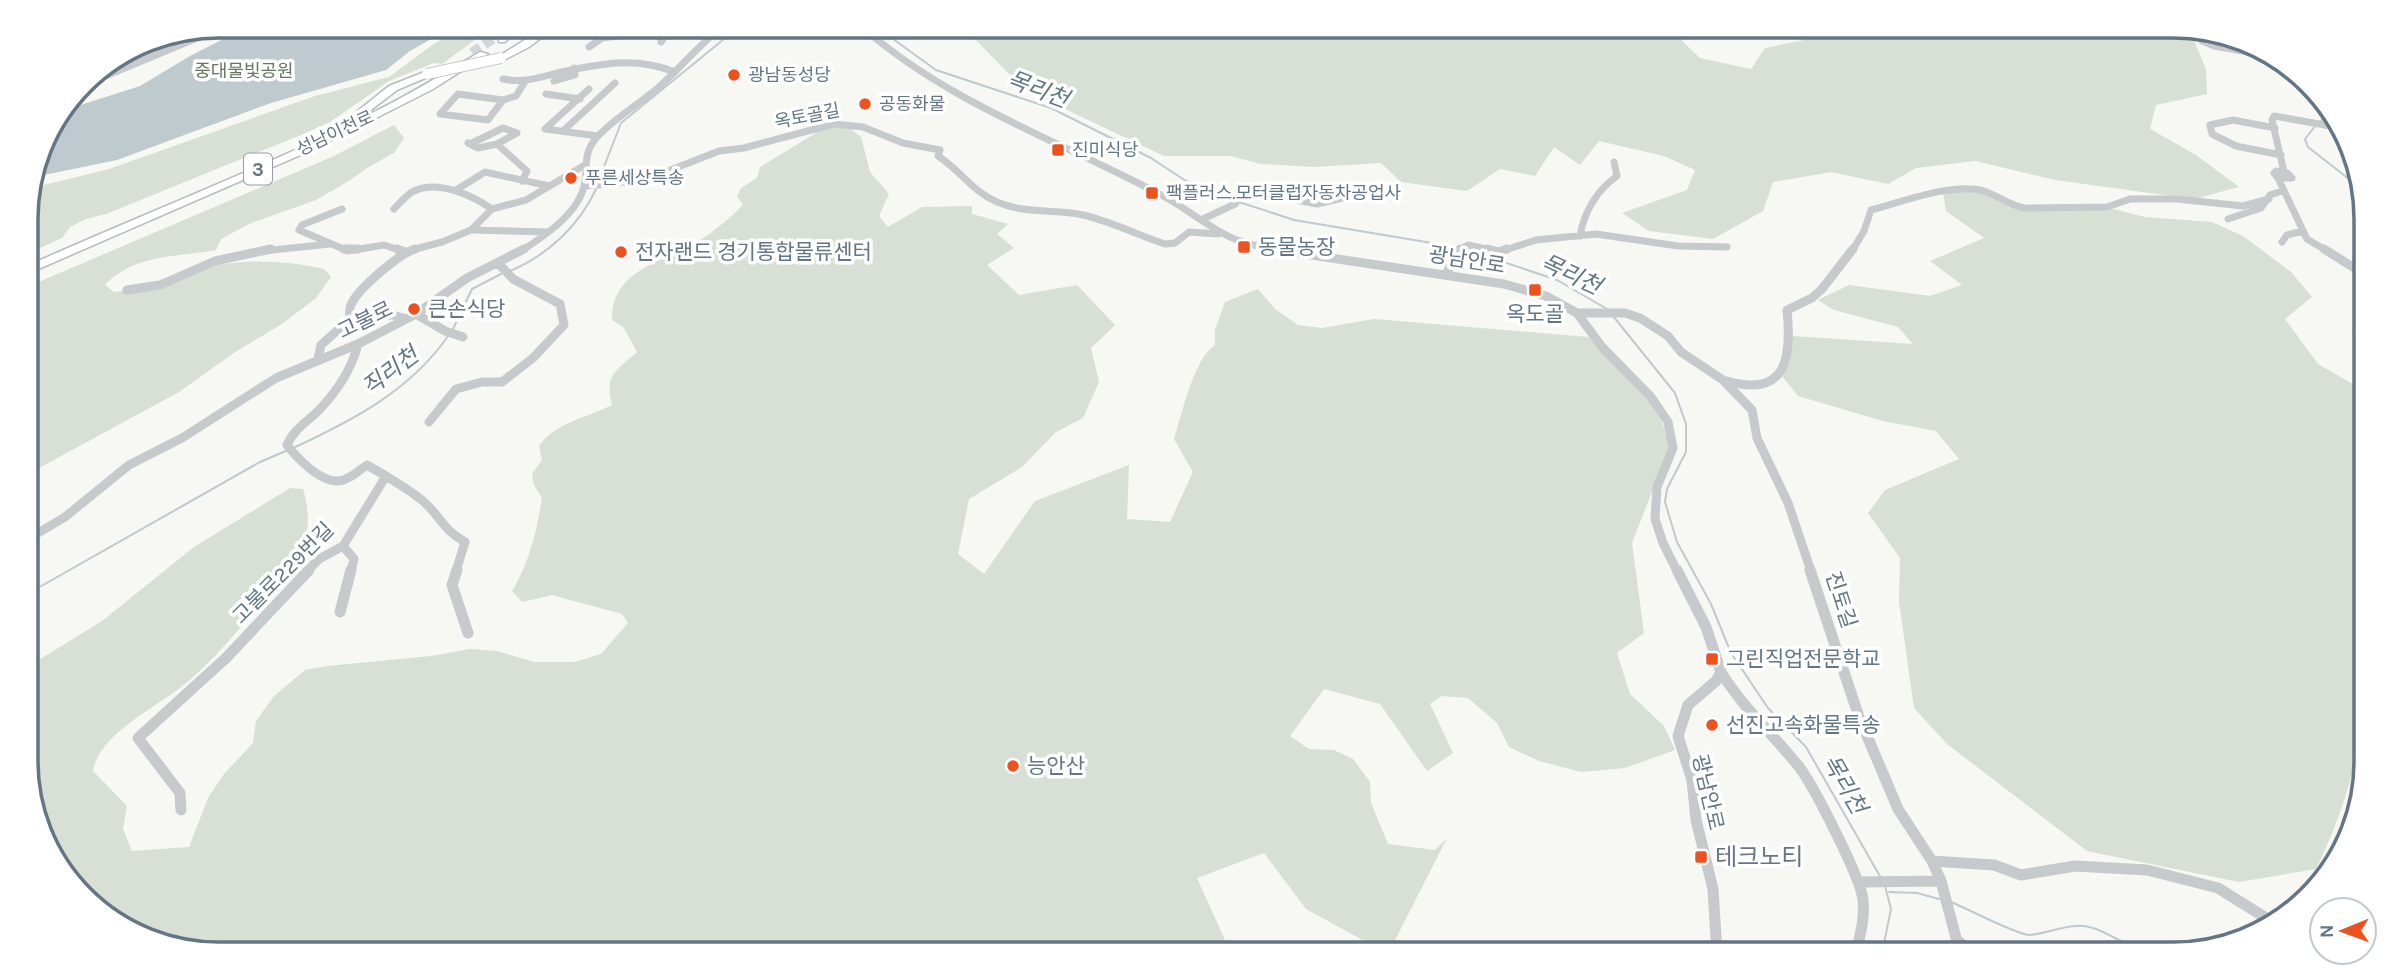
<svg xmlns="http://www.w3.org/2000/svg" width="2392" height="980" viewBox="0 0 2392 980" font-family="Karla,'Noto Sans KR',sans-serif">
  <rect width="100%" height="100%" fill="#f7f7f3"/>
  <!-- green -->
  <path fill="#d8dfd4" d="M467 26H494L442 64 434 63 389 81 330 122 308 132 106 214 86 219 70 227 62 238 27 254V206L32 188 109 169 315 96 389 77 435 43Z
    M962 26H1673L1672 31 1700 58 1751 69 1765 48 1809 39 1800 26H2173L2189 29 2206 69 2207 94 2156 105 2150 129 2196 155 2239 187 2194 199 2055 180 1975 161 1916 168 1888 184 1831 172 1773 182 1763 211 1713 239 1649 231 1622 213 1687 190 1695 170 1664 156 1599 141 1580 165 1554 147 1535 176 1500 169 1467 191 1401 182 1381 163 1314 167 1261 164 1230 156H1164L1025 90Z
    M394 125 404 138 394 153 367 168 349 181 316 200 251 223 221 239 216 250C177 257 134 254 105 285L114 292C148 289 177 275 209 267 245 258 289 261 324 269L331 277 316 298 282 324 235 352 179 392 28 474 27 287 334 156Z
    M845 125 861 137 870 172 889 194 879 216 888 227 922 207 972 206V214L1008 224 997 234 1014 248 987 265 1019 295 1077 285 1115 325 1091 348 1099 382 1083 418 1056 432 1022 467 969 499 958 554 984 574 1035 501 1129 465 1127 519 1170 522 1193 472 1174 439C1182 414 1193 360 1215 345V330L1225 302 1258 289 1275 309 1298 325 1322 328 1374 319 1588 337C1621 370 1663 399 1669 448L1632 543 1644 633 1617 653 1630 694 1664 726 1675 750 1625 768 1581 772 1539 761 1509 747 1497 723 1468 698 1441 696 1430 704 1453 753 1427 771 1380 704 1324 689 1290 736 1309 749 1334 750 1353 759 1370 782 1371 803 1388 844 1435 850 1447 838 1388 954 1306 909 1264 853 1197 878 1229 949 1201 954H219L157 943 74 888 30 798 29 666 102 621 194 547 290 488 303 489C311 514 310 546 291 568 280 581 261 591 248 603L250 616C230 640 210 663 186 683 158 707 99 733 93 771L127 806 123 829 132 851 189 847 208 798 224 774 253 743 256 721 274 696 305 670 327 666 431 656 470 649 497 651 534 662H575L601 654 628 623 622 614 552 595 522 602 512 591C529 563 537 531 542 498L534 485 532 474 542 460 539 446C556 422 587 418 612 405 604 375 616 371 637 352L624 328 612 320C611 288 633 272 660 260 667 256 675 256 681 252 704 239 724 224 743 205L737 196 741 188 757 178 760 167 821 130Z
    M1943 192H1981L2019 209H2114L2145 217 2212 222 2243 236 2291 272 2312 297 2285 319 2318 364 2365 391 2366 732 2361 731C2353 780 2338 824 2316 869L2239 882 2087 851 1947 744 1914 708 1899 602 1900 558 1868 513 1885 490 1959 459 1936 431 1883 421 1798 396 1782 376 1788 360 1792 336 1913 344 1898 327 1834 310 1818 300 1849 285 1930 296 1962 285 1930 261 1984 238 1946 211Z"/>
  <!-- water -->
  <path fill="#bfcacf" d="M249 26H454L410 51 386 70 271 103 117 160 34 177 46 134 65 110 140 86 190 56Z"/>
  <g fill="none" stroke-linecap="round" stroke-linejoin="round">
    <!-- stream -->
    <path stroke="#bfcacf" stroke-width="2" d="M875 26 936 70 1051 108 1151 158 1186 181 1234 201
      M2321 122 2327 104
      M2316 125 2305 139 2308 147 2363 190
      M598 182 621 123 740 26
      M1239 202 1294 220 1456 247
      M2364 245V255
      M1465 249 1557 280 1607 309
      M510 271C548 255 580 225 597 187
      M1613 316 1675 393 1686 424V452L1667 489 1665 502 1677 542 1711 604 1731 653 1768 708 1806 747 1881 878
      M453 329 472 289 501 274
      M293 448C352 421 411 390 448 336
      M29 593 260 462 288 450
      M1889 892 1917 893 1939 899
      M1951 902C1966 908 2019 936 2030 935 2053 933 2070 921 2093 928 2107 932 2119 942 2133 946 2152 951 2173 950 2192 951
      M1882 953 1891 909 1885 886"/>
    <!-- highway-tunnel -->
    <path stroke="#d2d7d8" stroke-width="10" stroke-dasharray="10 5" stroke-linecap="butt" d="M472 53 494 38"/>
    <defs>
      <path id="highway" d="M513 26H523L505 42H499V38Z
        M547 26H557L529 47 504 60 496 58Z
        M480 52 488 54 433 89 321 146 27 274V266C140 215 257 171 368 115 407 96 443 74 480 52Z
        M427 71 430 72V76L397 90 358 120 349 118 389 86Z"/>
    </defs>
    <!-- highway casing -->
    <use href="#highway" stroke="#b8bcbf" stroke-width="3"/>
    <!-- minor-far2 -->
    <path stroke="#c6cacd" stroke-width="7" d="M861 26C949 104 1061 141 1163 196 1188 209 1211 230 1237 240 1250 245 1265 248 1278 251
      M2199 31 2202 41 2214 46 2259 54
      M661 42 668 31 678 26
      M589 47 602 38 633 34 636 26
      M503 79C521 83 539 78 557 73 599 64 633 56 675 72
      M554 81 575 75 574 68
      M84 85 226 26
      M589 89 545 129 598 136
      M458 94 503 100 488 120 440 114Z
      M546 94 580 99
      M503 100 516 96 526 80
      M2275 128 2233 120 2210 125 2212 134 2236 146 2281 155
      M563 131 615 83
      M468 143 478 148 497 144
      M470 144 503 128 517 133 497 144 527 171 522 181
      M2276 171 2287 173 2292 178H2278L2274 173Z
      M2284 172 2272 120 2274 116 2336 127
      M2278 178 2307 239 2327 251
      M584 186 612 184 658 175 719 151 744 148 834 124 863 127 903 143 940 150 938 156C961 171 973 192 997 202 1025 214 1054 209 1083 215 1110 221 1138 235 1165 244L1175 243 1189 232 1218 234
      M456 190 485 172 549 186
      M342 209 302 225 299 230 348 251 384 245 402 251
      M394 209C400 203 407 194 414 191 438 179 473 196 492 209
      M2228 219 2261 208 2270 195 2282 191
      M1201 220 1235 204 1246 190 1317 204 1347 197
      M472 230 548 232
      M1580 236C1584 212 1597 190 1617 176L1614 162
      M2282 242 2287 235 2303 231
      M263 251 330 244
      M408 251 442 242 471 230 492 209 526 200 585 165
      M521 251C543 237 578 214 584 186 589 165 581 155 598 136 616 117 641 103 661 85 682 66 700 44 723 26
      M1457 251 1468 245 1495 251
      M1502 251 1536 240 1596 234 1678 246 1727 247
      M1852 251 1864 231 1871 210C1902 202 1953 182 1984 191 1998 196 2009 205 2024 208L2107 207 2130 199H2177L2243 206 2269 199"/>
    <!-- minor-far1 -->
    <path stroke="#c6cacd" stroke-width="9" d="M344 249H358
      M397 249 405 252
      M1271 249 1504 284 1546 296 1577 313 1602 347 1651 397 1668 422 1673 448 1657 487 1655 519 1663 543 1677 571
      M1487 249 1499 252 1507 249
      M2324 249 2364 274
      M1446 274 1460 249
      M127 290 160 285 215 261 271 249
      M1577 313H1625L1640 318 1668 336 1681 352 1723 380 1752 410 1757 438 1788 503 1811 571
      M416 314 445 331 463 337
      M351 315H393L406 319
      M2357 330H2364
      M318 359 321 345 350 319C350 316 349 310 350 308 353 292 399 254 415 249
      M1727 381C1786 398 1792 359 1787 310L1812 298 1822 289 1853 249
      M429 422 456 389 482 382H502L533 358 564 325 560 304 513 279 498 263
      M386 476C399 484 413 492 424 502 442 518 443 530 465 542L456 571
      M28 539 65 517 129 465 182 438 276 378 358 344 416 314 467 278 524 249
      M343 546 354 559 351 571
      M307 571 319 559 343 546 386 476 367 465C358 471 348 481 337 481 319 481 297 458 287 445 293 431 305 423 316 413 336 393 351 372 358 344"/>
    <!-- minor -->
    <path stroke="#c6cacd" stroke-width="11" d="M457 570 452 585 468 633
      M1677 570 1706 627 1721 672 1716 681 1688 705 1678 736 1692 780 1696 820 1713 889 1717 953
      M1810 570 1859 717 1898 809 1932 861 1941 881 1960 953
      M340 612 351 570
      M1721 672C1743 708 1774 735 1800 768 1814 787 1861 878 1863 900 1865 918 1860 935 1856 953
      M181 810 180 793 138 738 226 658 309 570
      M1932 861 1994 865 2021 875 2075 866 2147 870 2218 888 2271 921
      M1859 882 1941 881
      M1958 941 1972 953"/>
    <!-- highway -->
    <use href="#highway" fill="#fff" fill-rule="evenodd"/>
    <defs>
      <path id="highway-bridge" d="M427 74 501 58"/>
    </defs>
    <!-- highway-bridge casing -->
    <use href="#highway-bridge" stroke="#b8bcbf" stroke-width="12" stroke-linecap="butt"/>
    <!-- highway-bridge -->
    <use href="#highway-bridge" stroke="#fff" stroke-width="10"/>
  </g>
  <!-- markers -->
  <g fill="#ed511d" stroke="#fff" stroke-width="2.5">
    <circle cx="734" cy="75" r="7"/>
    <circle cx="865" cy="104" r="7"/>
    <rect x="1051" y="143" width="14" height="14" rx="3.5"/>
    <circle cx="571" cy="178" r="7"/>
    <rect x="1145" y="186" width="14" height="14" rx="3.5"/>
    <rect x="1237" y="240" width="14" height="14" rx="3.5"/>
    <circle cx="621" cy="252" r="7"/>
    <rect x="1528" y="283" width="14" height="14" rx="3.5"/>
    <circle cx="414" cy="309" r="7"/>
    <rect x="1705" y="652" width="14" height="14" rx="3.5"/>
    <circle cx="1712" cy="725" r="7"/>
    <circle cx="1013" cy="766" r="7"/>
    <rect x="1694" y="850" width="14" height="14" rx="3.5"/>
  </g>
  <g text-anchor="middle" stroke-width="7" stroke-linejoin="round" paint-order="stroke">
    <!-- far-park labels -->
    <g font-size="18" fill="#64785f" stroke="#fff">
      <text x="244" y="77">중대물빛공원</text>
    </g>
    <!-- far-poi labels -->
    <g font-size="18" fill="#647686" stroke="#fff" text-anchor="start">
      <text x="748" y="81">광남동성당</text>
      <text x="879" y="110">공동화물</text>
      <text x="1072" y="156">진미식당</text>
      <text x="585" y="184">푸른세상특송</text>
      <text x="1166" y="199">팩플러스.모터클럽자동차공업사</text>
    </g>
    <!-- far-street labels -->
    <g font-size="18" fill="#647686" stroke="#fff">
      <text transform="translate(807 116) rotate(-11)" y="6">옥토골길</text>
      <text transform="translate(335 133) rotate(-25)" y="6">성남이천로</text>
    </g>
    <!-- shield labels -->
    <rect fill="#fff" stroke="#929faa" stroke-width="2" x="244" y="153.5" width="28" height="31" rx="5"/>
    <g font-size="19" font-weight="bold" fill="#647686">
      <text x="258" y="176">3</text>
    </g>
    <!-- poi labels -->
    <g font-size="21" fill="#647686" stroke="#fff" text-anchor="start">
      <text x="1258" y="254">동물농장</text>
      <text x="635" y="259">전자랜드 경기통합물류센터</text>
      <text x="428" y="316">큰손식당</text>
      <text x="1535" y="321" text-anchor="middle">옥도골</text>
      <text x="1726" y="666">그린직업전문학교</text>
      <text x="1726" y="732">선진고속화물특송</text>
      <text x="1027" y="773">능안산</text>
    </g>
    <!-- street labels -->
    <g font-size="21" fill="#647686" stroke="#fff">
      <text transform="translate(1467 260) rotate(9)" y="7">광남안로</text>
      <text transform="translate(365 320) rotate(-26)" y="7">고불로</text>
      <text transform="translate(283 573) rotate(-45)" y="7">고불로229번길</text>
      <text transform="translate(1841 600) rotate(72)" y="7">진토길</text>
      <text transform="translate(1708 792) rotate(77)" y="7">광남안로</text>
    </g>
    <!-- water labels -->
    <g font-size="23" font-style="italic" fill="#5f7883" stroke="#fff">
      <text transform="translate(1038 89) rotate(21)" y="8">목리천</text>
      <text transform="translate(1571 274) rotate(25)" y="8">목리천</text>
      <text transform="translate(390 371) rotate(-37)" y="8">직리천</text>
      <text transform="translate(1845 784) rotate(60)" y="8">목리천</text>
    </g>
    <!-- near-poi labels -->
    <g font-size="24" fill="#647686" stroke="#fff" text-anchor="start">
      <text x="1715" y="865">테크노티</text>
    </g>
  </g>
  <!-- crop -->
  <path d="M0 0H2392V980H0ZM219 38H2173A181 181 0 0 1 2354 219V761A181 181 0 0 1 2173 942H219A181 181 0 0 1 38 761V219A181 181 0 0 1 219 38Z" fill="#fff" fill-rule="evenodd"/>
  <path fill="none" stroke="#647686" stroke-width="3.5" d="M219 38H2173A181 181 0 0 1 2354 219V761A181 181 0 0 1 2173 942H219A181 181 0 0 1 38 761V219A181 181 0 0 1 219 38Z"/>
  <!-- north arrow -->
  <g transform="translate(2343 931) rotate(269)"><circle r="33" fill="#ffffff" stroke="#c1c8cf" stroke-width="2"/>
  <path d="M0-5L12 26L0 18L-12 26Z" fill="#ed511d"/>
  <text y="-10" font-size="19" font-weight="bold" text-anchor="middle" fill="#647686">N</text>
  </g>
</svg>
